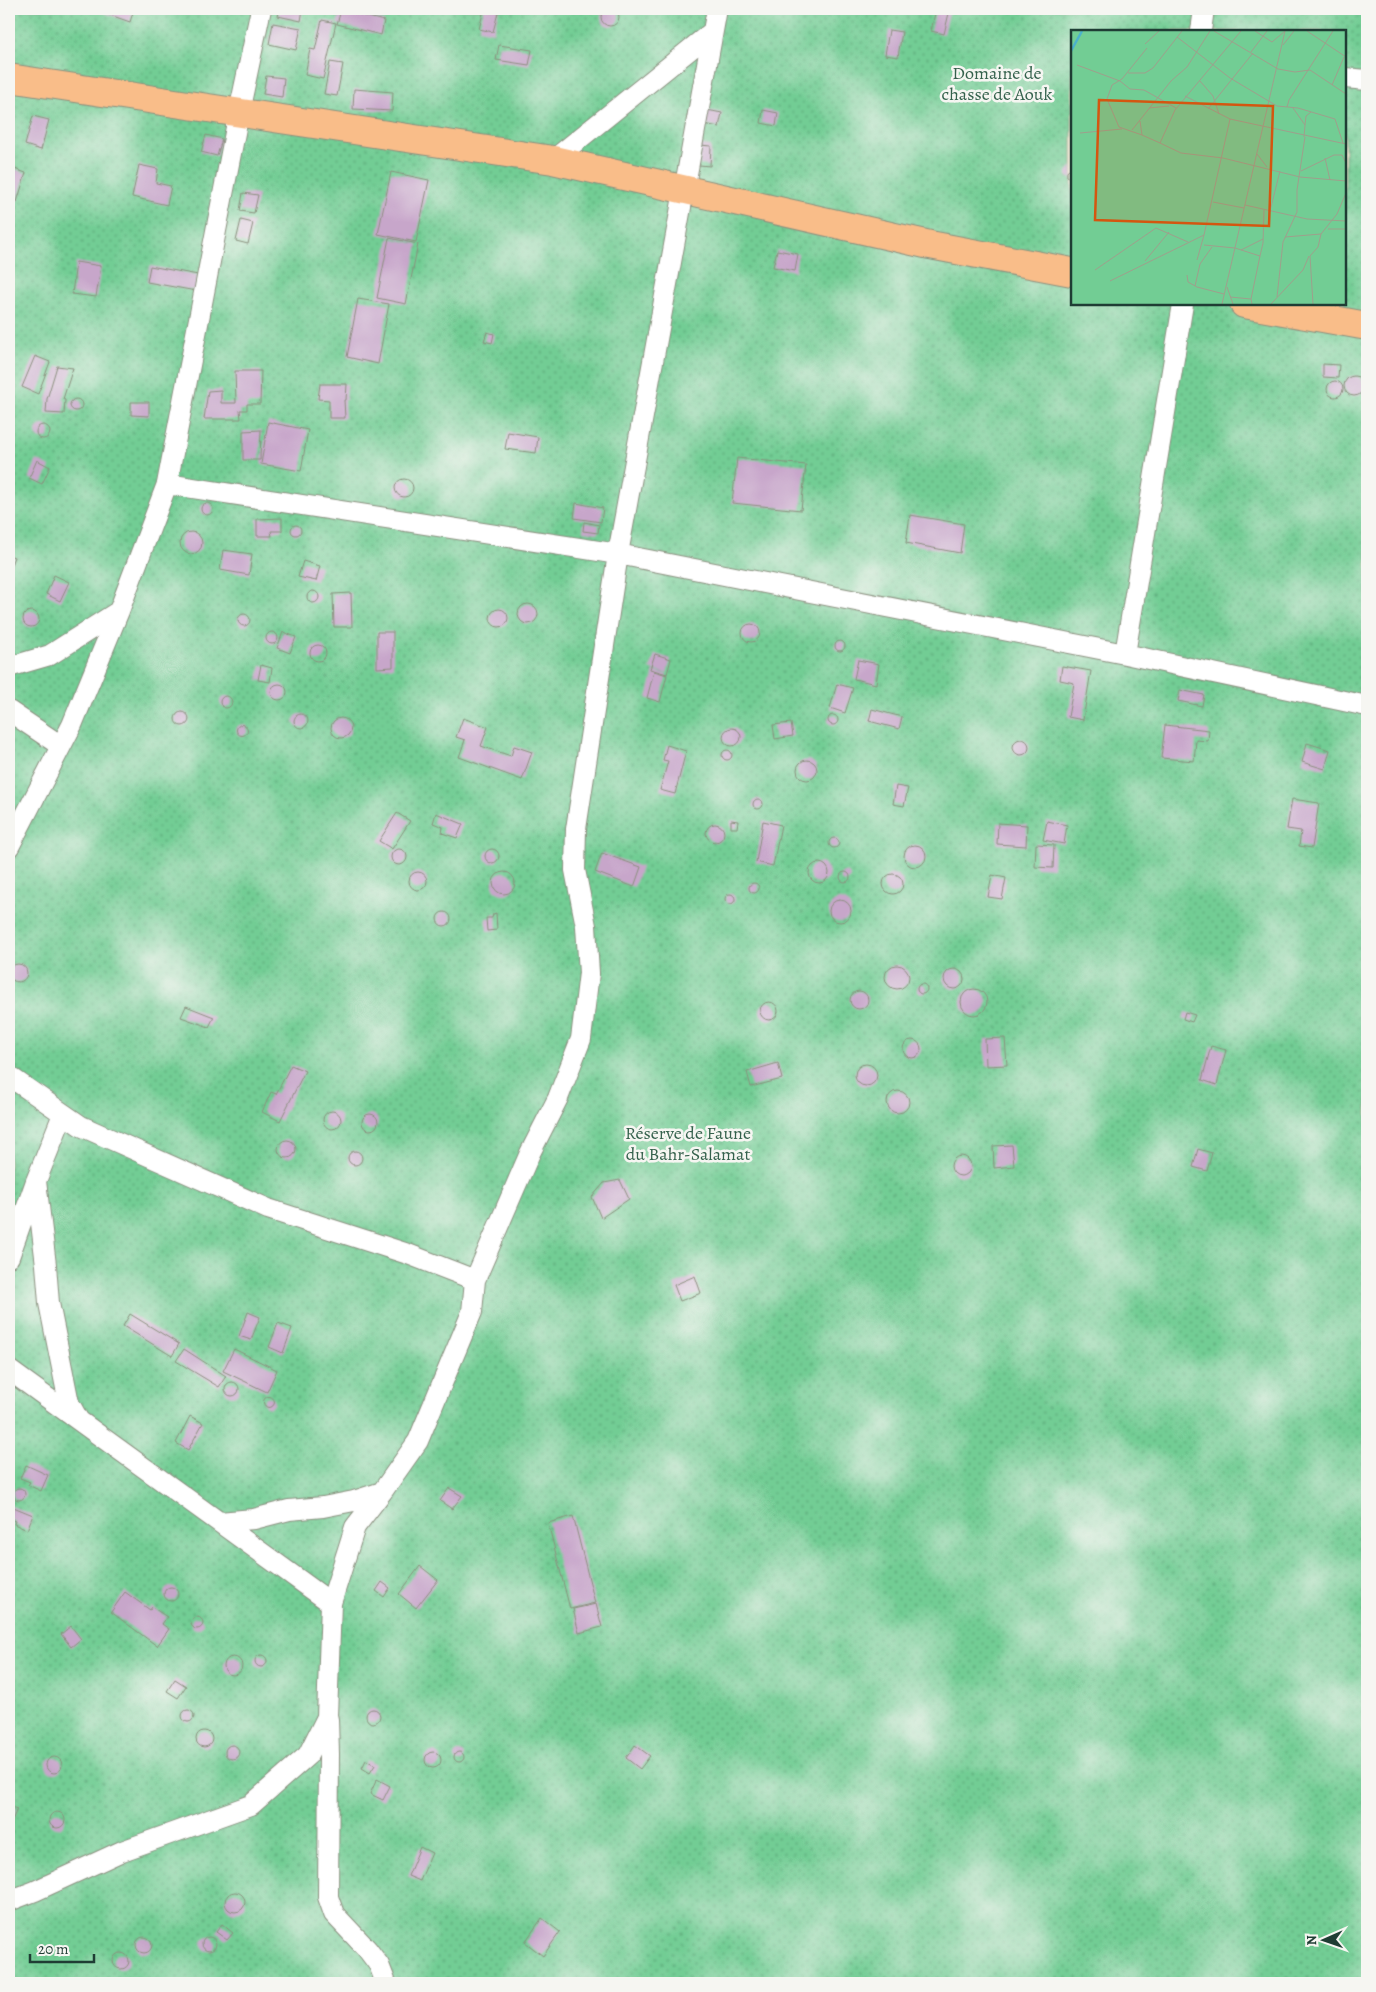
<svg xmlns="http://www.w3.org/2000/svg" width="1376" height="1992" viewBox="0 0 1376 1992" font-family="Alegreya,serif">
  <defs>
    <pattern id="park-dots" width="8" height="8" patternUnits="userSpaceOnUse" patternTransform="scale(1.25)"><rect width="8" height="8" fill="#72cd94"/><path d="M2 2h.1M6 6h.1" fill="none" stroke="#5da87a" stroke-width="1.8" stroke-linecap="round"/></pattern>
  </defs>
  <rect width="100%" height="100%" fill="#f6f6f2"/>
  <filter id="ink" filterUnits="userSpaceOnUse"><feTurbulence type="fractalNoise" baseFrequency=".02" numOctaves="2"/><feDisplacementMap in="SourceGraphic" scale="10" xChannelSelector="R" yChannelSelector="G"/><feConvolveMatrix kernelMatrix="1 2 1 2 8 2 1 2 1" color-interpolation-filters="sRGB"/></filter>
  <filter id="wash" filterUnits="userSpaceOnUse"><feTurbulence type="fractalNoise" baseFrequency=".0096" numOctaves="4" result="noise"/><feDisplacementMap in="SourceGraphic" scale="20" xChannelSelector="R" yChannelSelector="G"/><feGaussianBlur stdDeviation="1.12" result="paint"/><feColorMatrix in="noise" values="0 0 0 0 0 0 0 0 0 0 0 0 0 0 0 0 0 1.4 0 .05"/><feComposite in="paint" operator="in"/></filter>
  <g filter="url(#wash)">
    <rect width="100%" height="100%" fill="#f4e1c7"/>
    <!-- park -->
    <path fill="url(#park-dots)" stroke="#488564" fill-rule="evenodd" d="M9 9H1367V1983H9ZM1072 31H1345V304H1072Z"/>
    <g id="blocks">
      <!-- building -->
      <path fill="#c7a6ca" d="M601 17a9 9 0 1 1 18 0a9 9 0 1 1-18 0Z
        M93 9H134L130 22Z
        M280 9H303L301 21 278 16Z
        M484 9H499L493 32 479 29Z
        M936 9H950L944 34 931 31Z
        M341 10 384 21 381 35 337 24Z
        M322 20 336 23 323 79 305 75 310 49 315 50Z
        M273 23 301 28 296 50 269 44Z
        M889 30 902 32 898 57 885 55Z
        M499 45 532 50 529 65 496 60Z
        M330 62 343 64 337 96 324 94Z
        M266 76 284 78 282 97 263 94Z
        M354 89 393 92 392 111 353 109Z
        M707 110 722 113 719 127 704 124Z
        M763 110 778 113 776 126 761 123Z
        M33 116 49 120 41 150 25 145Z
        M206 135 222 139 217 156 201 152Z
        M700 145 711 146 710 166 699 165Z
        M139 165 158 169 156 183 171 186 167 205 132 197Z
        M1072 166V180L1067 176V172Z
        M9 167 26 173 17 202 9 199Z
        M391 172 429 180 416 242 378 234Z
        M243 193 258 195 254 213 240 211Z
        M241 220 253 223 248 244 236 241Z
        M389 238 418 244 406 304 377 298Z
        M777 250 798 254 795 271 773 267Z
        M76 262 101 266 96 297 72 294Z
        M150 266 198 275 196 291 147 282Z
        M358 299 389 304 378 364 347 357Z
        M487 332 494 334 492 343 484 341Z
        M35 356 50 362 38 394 22 387Z
        M1323 364 1339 365 1338 378 1323 377Z
        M57 366 73 368 63 399 65 400 64 414 46 413 47 399Z
        M235 371H261L260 404H247V410H240L241 419H204L208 391 221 390V403H236Z
        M1344 386a10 10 0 1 1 20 0a10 10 0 1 1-20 0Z
        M1327 389a8 8 0 1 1 16 0a8 8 0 1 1-16 0Z
        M320 384H347L346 400H344L345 418H329V400L318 399Z
        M70 405a6 6 0 1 1 12 0a6 6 0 1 1-12 0Z
        M131 402H149V416L131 415Z
        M268 422 308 430 301 471 261 464Z
        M36 432a7 7 0 1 1 14 0a7 7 0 1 1-14 0Z
        M261 430 260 460H243V431Z
        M508 432 538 437 536 453 505 449Z
        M737 458 806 465 801 510 732 503Z
        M37 460 50 467 42 484 29 478Z
        M395 488a9 9 0 1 1 18 0a9 9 0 1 1-18 0Z
        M576 503 603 508 601 522 574 518Z
        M201 509a6 6 0 1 1 12 0a6 6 0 1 1-12 0Z
        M910 515 964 524 960 553 906 543Z
        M282 518V531H271L272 536H257V519Z
        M584 522 599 525 598 533 583 531Z
        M291 530a5 5 0 1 1 10 0a5 5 0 1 1-10 0Z
        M180 543a11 11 0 1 1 22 0a11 11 0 1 1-22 0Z
        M223 550 252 554 249 575 220 570Z
        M9 555 14 557 9 570Z
        M303 561 320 566 316 581 298 577Z
        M54 575 69 582 60 601 46 594Z
        M307 597a6 6 0 1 1 12 0a6 6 0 1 1-12 0Z
        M351 593 352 627H334L333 594Z
        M518 614a10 10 0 1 1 20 0a10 10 0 1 1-20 0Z
        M490 618a9 9 0 1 1 18 0a9 9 0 1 1-18 0Z
        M23 619a8 8 0 1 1 16 0a8 8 0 1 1-16 0Z
        M238 620a6 6 0 1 1 12 0a6 6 0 1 1-12 0Z
        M742 633a9 9 0 1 1 18 0a9 9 0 1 1-18 0Z
        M266 638a6 6 0 1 1 12 0a6 6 0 1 1-12 0Z
        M283 632 296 637 290 653 277 648Z
        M377 632H393V667L377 668Z
        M835 646a5 5 0 1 1 10 0a5 5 0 1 1-10 0Z
        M310 653a8 8 0 1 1 16 0a8 8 0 1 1-16 0Z
        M655 654 671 659 667 674 650 669Z
        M858 660 879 664 876 684 854 679Z
        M261 665 272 668 270 682 258 680Z
        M1062 666 1091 671 1083 720 1068 717 1074 683 1060 680Z
        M654 671 667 675 660 702 647 698Z
        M271 692a8 8 0 1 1 16 0a8 8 0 1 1-16 0Z
        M837 684 853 688 845 713 830 708Z
        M1180 690 1204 695 1202 706 1178 701Z
        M220 702a6 6 0 1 1 12 0a6 6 0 1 1-12 0Z
        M872 709 902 717 899 729 869 721Z
        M175 719a7 7 0 1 1 14 0a7 7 0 1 1-14 0Z
        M294 721a7 7 0 1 1 14 0a7 7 0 1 1-14 0Z
        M828 720a5 5 0 1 1 10 0a5 5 0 1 1-10 0Z
        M463 718 488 727 481 746 511 756 514 746 532 752 522 780 459 757 465 740 456 737Z
        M331 728a10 10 0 1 1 20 0a10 10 0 1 1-20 0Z
        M791 723 793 736 775 739 773 725Z
        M236.5 730a5.5 5.5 0 1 1 11 0a5.5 5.5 0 1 1-11 0Z
        M1165 725 1209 730 1208 741 1196 740 1194 761 1161 758Z
        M723 737a9 9 0 1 1 18 0a9 9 0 1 1-18 0Z
        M1013 747a8 8 0 1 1 16 0a8 8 0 1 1-16 0Z
        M1307 743 1330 750 1325 769 1302 762Z
        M667 745 686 751 675 794 660 790 668 761 663 760Z
        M722 755a5 5 0 1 1 10 0a5 5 0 1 1-10 0Z
        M797 770a10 10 0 1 1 20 0a10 10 0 1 1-20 0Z
        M896 786 908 788 904 806 893 804Z
        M1292 799 1319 803 1312 848 1299 846 1301 831 1287 829Z
        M753 804a5 5 0 1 1 10 0a5 5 0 1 1-10 0Z
        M397 813 410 821 392 849 379 841Z
        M436 813 463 824 457 838 442 833 443 827 433 823Z
        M731 820 738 821 737 828H731Z
        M763 821 781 825 773 866 756 862Z
        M1047 821 1067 825 1064 844 1043 840Z
        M998 823 1027 825 1026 846 997 844Z
        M706 833a9 9 0 1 1 18 0a9 9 0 1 1-18 0Z
        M829 843a5 5 0 1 1 10 0a5 5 0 1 1-10 0Z
        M1036 844 1054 845 1053 868 1035 867Z
        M904 856a11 11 0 1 1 22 0a11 11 0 1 1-22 0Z
        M391 857a8 8 0 1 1 16 0a8 8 0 1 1-16 0Z
        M485 856a7 7 0 1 1 14 0a7 7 0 1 1-14 0Z
        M602 853 641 867 634 887 595 872Z
        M809 873a10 10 0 1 1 20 0a10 10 0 1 1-20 0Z
        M409 881a9 9 0 1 1 18 0a9 9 0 1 1-18 0Z
        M493 883a11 11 0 1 1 22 0a11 11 0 1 1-22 0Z
        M840 877a5 5 0 1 1 10 0a5 5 0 1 1-10 0Z
        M883 884a10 10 0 1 1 20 0a10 10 0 1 1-20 0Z
        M992 875 1006 878 1002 899 988 897Z
        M749 888a5 5 0 1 1 10 0a5 5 0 1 1-10 0Z
        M725 899a5 5 0 1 1 10 0a5 5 0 1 1-10 0Z
        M829 911a11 11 0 1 1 22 0a11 11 0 1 1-22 0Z
        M437 919a7 7 0 1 1 14 0a7 7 0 1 1-14 0Z
        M496 913 497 930 487 931 486 918H492L493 914Z
        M9 973a9 9 0 1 1 18 0a9 9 0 1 1-18 0Z
        M885 977a12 12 0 1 1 24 0a12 12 0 1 1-24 0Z
        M944 979a10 10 0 1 1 20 0a10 10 0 1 1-20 0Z
        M917 989a5 5 0 1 1 10 0a5 5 0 1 1-10 0Z
        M961 1002a13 13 0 1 1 26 0a13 13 0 1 1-26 0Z
        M850 1000a9 9 0 1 1 18 0a9 9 0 1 1-18 0Z
        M760 1011a9 9 0 1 1 18 0a9 9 0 1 1-18 0Z
        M186 1006 214 1017 209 1027 181 1017Z
        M1185 1012 1195 1015 1192 1022 1183 1019Z
        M1005 1038 1007 1065 986 1066 985 1039Z
        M903 1049a9 9 0 1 1 18 0a9 9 0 1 1-18 0Z
        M1211 1046 1226 1050 1217 1085 1202 1080Z
        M778 1063 782 1079 751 1087 747 1072Z
        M855 1075a11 11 0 1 1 22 0a11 11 0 1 1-22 0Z
        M291 1065 305 1071 280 1121 262 1112 271 1092 276 1094Z
        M887 1102a11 11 0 1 1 22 0a11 11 0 1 1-22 0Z
        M323 1120a9 9 0 1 1 18 0a9 9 0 1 1-18 0Z
        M362 1122a8 8 0 1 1 16 0a8 8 0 1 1-16 0Z
        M278 1149a9 9 0 1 1 18 0a9 9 0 1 1-18 0Z
        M1012 1145 1014 1166 994 1168 993 1146Z
        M1198 1149 1212 1153 1207 1171 1193 1167Z
        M348 1158a7 7 0 1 1 14 0a7 7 0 1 1-14 0Z
        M951 1166a10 10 0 1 1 20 0a10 10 0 1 1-20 0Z
        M620 1180 629 1199 601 1218 592 1197 604 1183Z
        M695 1276 701 1293 680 1301 674 1285Z
        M248 1312 260 1317 251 1340 239 1336Z
        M130 1314 179 1344 172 1356 123 1326Z
        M278 1323 292 1328 283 1353 269 1347Z
        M184 1349 226 1376 219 1387 176 1361Z
        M234 1349 277 1370 267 1392 223 1371Z
        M225 1389a7 7 0 1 1 14 0a7 7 0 1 1-14 0Z
        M263.5 1402a5.5 5.5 0 1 1 11 0a5.5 5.5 0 1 1-11 0Z
        M190 1416 203 1423 188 1450 176 1443Z
        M26 1465 48 1475 41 1491 28 1485 30 1482 20 1478Z
        M449 1488 462 1496 452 1509 440 1501Z
        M13 1494a6 6 0 1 1 12 0a6 6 0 1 1-12 0Z
        M11 1506 33 1515 27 1530 14 1524 15 1521 9 1518Z
        M573 1516 595 1603 570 1609 548 1523Z
        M420 1566 438 1580 416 1608 399 1594Z
        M382 1582 390 1588 384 1597 376 1591Z
        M164 1594a7 7 0 1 1 14 0a7 7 0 1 1-14 0Z
        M125 1592 150 1610 152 1607 167 1617 162 1624 169 1629 157 1646 111 1612Z
        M596 1604 602 1627 579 1633 573 1609Z
        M191 1623a6 6 0 1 1 12 0a6 6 0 1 1-12 0Z
        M71 1626 81 1639 71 1647 61 1634Z
        M255 1661a6 6 0 1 1 12 0a6 6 0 1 1-12 0Z
        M224 1666a9 9 0 1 1 18 0a9 9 0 1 1-18 0Z
        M175 1679 186 1686 178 1698 167 1691Z
        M366 1716a7 7 0 1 1 14 0a7 7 0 1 1-14 0Z
        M182 1716a6 6 0 1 1 12 0a6 6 0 1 1-12 0Z
        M196 1739a8 8 0 1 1 16 0a8 8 0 1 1-16 0Z
        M225 1752a7 7 0 1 1 14 0a7 7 0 1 1-14 0Z
        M635 1745 650 1756 640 1769 626 1758Z
        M425 1760a8 8 0 1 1 16 0a8 8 0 1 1-16 0Z
        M454 1757a5 5 0 1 1 10 0a5 5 0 1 1-10 0Z
        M46 1765a8 8 0 1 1 16 0a8 8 0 1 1-16 0Z
        M366 1760 375 1765 370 1773 362 1768Z
        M377 1779 390 1786 383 1800 370 1794Z
        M9 1806 17 1809 11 1823 9 1822Z
        M49 1820a8 8 0 1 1 16 0a8 8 0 1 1-16 0Z
        M420 1847 432 1853 420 1881 408 1876Z
        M225 1902a10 10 0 1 1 20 0a10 10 0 1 1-20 0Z
        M542 1918 560 1932 543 1956 525 1942Z
        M222 1924 233 1933 227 1940 216 1932Z
        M202 1944a7 7 0 1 1 14 0a7 7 0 1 1-14 0Z
        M136 1945a8 8 0 1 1 16 0a8 8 0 1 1-16 0Z
        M113 1961a8 8 0 1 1 16 0a8 8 0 1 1-16 0Z"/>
    </g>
  </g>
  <g filter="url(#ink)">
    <use href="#blocks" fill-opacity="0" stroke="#8a8f7e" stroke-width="1"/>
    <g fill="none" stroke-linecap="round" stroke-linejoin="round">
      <defs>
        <path id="minor" d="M1201 31 1204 9
          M1345 78 1367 80
          M553 160 713 31
          M167 484 618 554 1125 654 1367 706
          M1125 654 1183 304
          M9 667 50 655 119 611
          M9 711 61 746
          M9 847 72 725 119 611 167 484 239 112 261 9
          M9 1076 81 1126 268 1209 408 1254 475 1280 530 1153 558 1098 581 1039 589 973 586 926 575 870 576 829 618 554 717 9
          M36 1181 46 1265 49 1303 69 1403 78 1419
          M9 1257 36 1181 63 1114
          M9 1370 331 1603
          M219 1522 254 1519 289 1510 323 1507 354 1501 382 1492 418 1441 472 1312 475 1280
          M328 1719 329 1754 328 1897 334 1914 367 1949 379 1965 386 1983
          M9 1901 35 1891 122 1851 251 1805 308 1755 327 1717 331 1603 355 1527 382 1492"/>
        <path id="primary" d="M9 78 553 160 930 245 1072 272
          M1244 304 1367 326"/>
      </defs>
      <!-- minor casing -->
      <use href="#minor" stroke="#8a8f7e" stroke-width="22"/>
      <!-- primary casing -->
      <use href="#primary" stroke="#8a8f7e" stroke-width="30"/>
      <!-- minor -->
      <use href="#minor" stroke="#fff" stroke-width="20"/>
      <!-- primary -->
      <use href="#primary" stroke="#f9bd89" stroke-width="28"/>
    </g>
  </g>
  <g text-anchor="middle" stroke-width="5" stroke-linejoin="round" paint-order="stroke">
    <!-- park labels -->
    <g font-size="18" fill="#34614c" stroke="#f6f6f2">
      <text x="997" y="79">Domaine de<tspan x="997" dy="21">chasse de Aouk</tspan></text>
      <text x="688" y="1139">Réserve de Faune<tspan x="688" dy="21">du Bahr-Salamat</tspan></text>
    </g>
  </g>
  <!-- overview -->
  <g transform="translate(1071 30)">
    <rect width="275" height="275" fill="#f4e1c7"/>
    <path d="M0 1H275V274H0Z" fill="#72cd94"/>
    <path fill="none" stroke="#4cb2cb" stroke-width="2.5" d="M0 21 11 1"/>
    <path fill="none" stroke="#9f9f8c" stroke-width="1" d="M143 1 207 39 224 42 239 40 275 64M170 1 104 80 89 113 110 123 152 128 229 147 275 151M184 1 201 12 214 1M236 1 275 27M106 7 159 48 206 76 227 78 264 89 272 113M74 14 88 1M212 15 223 1M180 22 196 1M6 35 49 51 59 59 73 60 105 78M57 43H74L82 38 111 1M129 51 142 66 148 84M261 55 273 27M114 66 159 89 275 114M216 77 218 70 262 1M78 78 98 76M222 78 234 95 233 107M137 79 182 23M69 91 71 105 89 113M234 95 235 86 240 82M61 100 100 51 116 37 139 1M9 103 51 99M71 105 48 97 36 69 41 55 51 49 76 18M186 124 196 137M254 128 259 150M230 141 263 125H271L275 133M142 172 173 178M174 175 236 189 275 191M199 181 209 141M257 199H275M214 207 250 204M133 215 164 218 189 226 180 269M170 220 192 209M189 226 192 213 193 180M126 230 133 205M74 231 98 202M24 240 85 198 117 212M116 245 117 252 126 257 153 264M39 251 133 205 159 89M124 256 129 234 141 217M156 257 162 274M159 267 180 269 181 274M206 267 212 212 226 182V160L234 107M151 274 214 1M200 274 232 240 238 226M242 274 239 226 247 217 250 204 266 184 275 163"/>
    <path fill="#d45610" fill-opacity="0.15" stroke="#d45610" stroke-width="2.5" d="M28 70 202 76 198 196 24 190Z"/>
    <rect width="275" height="275" fill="none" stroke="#1f3d34" stroke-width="2.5"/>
  </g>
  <!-- margin -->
  <rect width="1376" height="1992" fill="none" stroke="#f6f6f2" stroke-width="30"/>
  <!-- north arrow -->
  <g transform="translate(1324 1940) rotate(268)" stroke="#f6f6f2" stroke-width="4" paint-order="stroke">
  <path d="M0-4L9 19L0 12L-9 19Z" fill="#1f3d34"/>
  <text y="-8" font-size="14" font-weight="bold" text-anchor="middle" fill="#1f3d34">N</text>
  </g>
  <!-- scale -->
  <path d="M30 1954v8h64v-8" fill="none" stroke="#1f3d34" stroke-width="2.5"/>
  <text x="38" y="1954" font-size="15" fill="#1f3d34" stroke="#f6f6f2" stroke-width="4" paint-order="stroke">20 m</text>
</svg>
